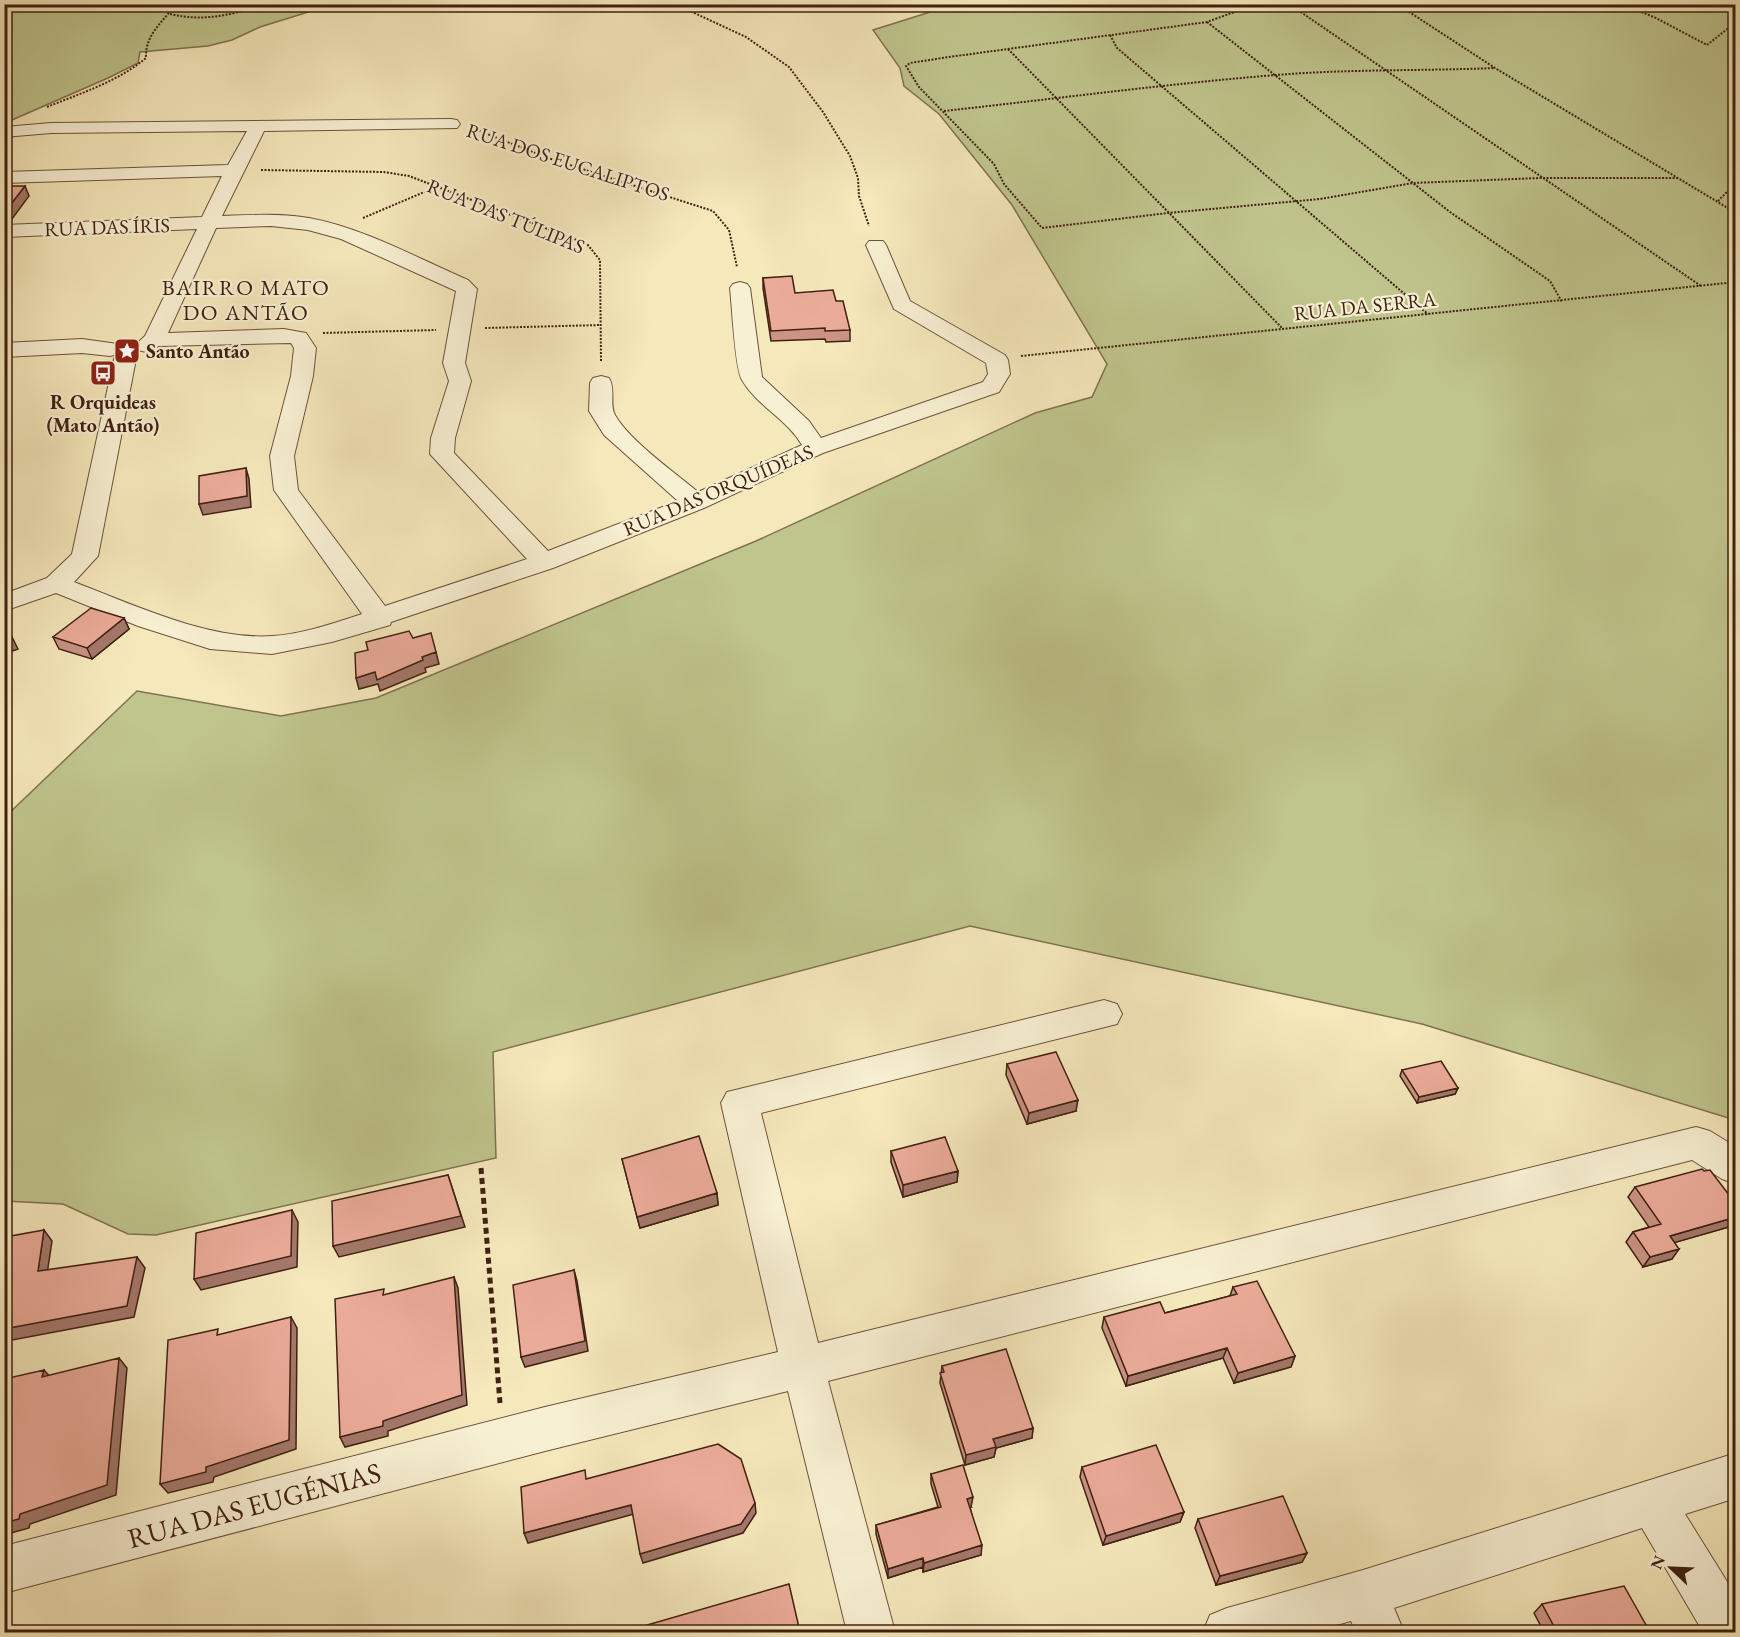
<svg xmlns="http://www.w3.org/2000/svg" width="1740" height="1637" viewBox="0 0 1740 1637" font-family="'EB Garamond',serif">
  <rect width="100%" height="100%" fill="#f5e8bb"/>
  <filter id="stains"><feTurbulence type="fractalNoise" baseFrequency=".00333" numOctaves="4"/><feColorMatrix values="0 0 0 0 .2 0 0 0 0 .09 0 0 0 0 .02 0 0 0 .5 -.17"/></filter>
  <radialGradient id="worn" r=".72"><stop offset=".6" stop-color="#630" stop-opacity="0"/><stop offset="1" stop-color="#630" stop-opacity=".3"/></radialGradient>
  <!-- green -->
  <path fill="#c0c58d" stroke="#807250" stroke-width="1.5" d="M5 4H331V5L260 27 232 40 208 46 140 52 138 63 108 78 5 123Z
    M944 5H1735V1120L1422 1024 970 926 493 1052 496 1158 156 1235 128 1234 63 1204 5 1201V817L137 691 281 716 376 698 756 541 1035 413 1092 397 1107 364 1012 205 939 114 904 86 900 68 873 30 927 13Z"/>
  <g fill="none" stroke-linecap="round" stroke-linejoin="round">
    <defs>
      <path id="minor" d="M451 119 457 120 460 124 457 128 264 131 222 216C251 215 280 213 309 218 364 228 417 258 468 280L477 289 465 363 471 381 455 438 454 453 548 551 678 501 604 435 589 411 590 383 593 378 601 376 609 378C616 389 609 404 615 415 629 440 674 472 698 492L802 445C787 419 757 406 742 380 735 370 732 305 730 288L733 284 740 282 747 284 750 288 762 377 809 421 821 438 983 382 988 374 986 363 894 309 866 245 869 241H883L886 245 910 301 1005 355 1008 360 1010 374 999 392 823 453 704 508 553 568 391 622 390 625 332 642 272 654 210 649 138 626 56 593 4 611V594L47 578 72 554 114 359 117 354 125 352 133 354 136 359 98 556 74 582C132 604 210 641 273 636 303 634 334 623 362 614L274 490 270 456 291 376 294 348 291 343 159 346 146 352 138 350 135 345 145 336 197 229 4 237V225L202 217 222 176 4 183V172L228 165 247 131 51 133 4 137V127L51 123ZM271 226 308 230 341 239 456 291 443 363 449 381 431 438 430 454 527 559 385 606 298 490 294 456 313 376 316 348 306 333 284 329 168 333 216 228Z
        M82 339 118 344 121 349 118 354 110 356 82 353 4 357V343Z
        M1104 1000 1117 1004 1122 1014 1117 1024 761 1113 818 1343 1696 1127 1710 1131 1736 1147V1184L1722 1179 1692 1160 828 1381 895 1632H847L788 1391 545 1451 4 1593V1546L545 1407 778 1352 721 1103 727 1092Z
        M1736 1453V1498L1685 1514 1736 1596V1632H1703L1642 1528 1394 1608 1404 1632H1356L1351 1621 1311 1632H1203L1210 1615 1227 1608 1363 1570Z"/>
    </defs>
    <!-- minor casing -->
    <use href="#minor" stroke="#6d523c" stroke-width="2"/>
    <!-- path-far1 -->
    <path stroke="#402012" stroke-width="2" stroke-dasharray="2 1.5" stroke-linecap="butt" d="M675 4 746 37 789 67 823 112 850 156 858 178 859 196 869 226
      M1249 4 1240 10 1207 22 949 57 910 63 906 66 919 87 994 164 1004 184 1042 228 1168 213 1320 199 1413 183 1540 178H1678
      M1289 4 1701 286
      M1397 4 1495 68 1736 213
      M1622 4 1656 18 1707 45 1736 22
      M170 14C203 22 233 15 264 4
      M1207 22 1450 212 1550 281 1562 302
      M1110 35 1117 48 1428 314
      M1008 49 1283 329
      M47 107C81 93 117 82 146 58 145 34 163 22 176 4
      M944 111C1054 99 1165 84 1276 75 1349 69 1422 71 1495 68
      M472 128 548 158 713 211 729 230 737 267
      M261 170 384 172 409 176 587 244 600 260 601 361
      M1718 201 1736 183
      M363 218 436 187
      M485 328 601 325
      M323 333 436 330
      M1021 356 1736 282"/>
    <!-- path -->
    <path stroke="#402012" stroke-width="5" stroke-dasharray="6 4" stroke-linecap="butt" d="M481 1168 500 1403"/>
    <!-- minor -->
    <use href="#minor" fill="#f8f0d3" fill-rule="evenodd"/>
  </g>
  <!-- wall -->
  <path fill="#ca9384" stroke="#402012" stroke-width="1.5" d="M763 278 795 293 836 301 850 330V341L826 342 825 339 771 341 763 288Z
    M124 618 129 629 92 659 59 649 53 637Z
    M1007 1064 1076 1111 1027 1124 1006 1075Z
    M1402 1070 1458 1088 1455 1094 1417 1103 1400 1076Z
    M891 1151 958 1171 957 1182 903 1197 891 1162Z
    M622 1159 717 1193 718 1205 640 1228Z
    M1635 1187 1736 1204V1225L1675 1242 1672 1259 1643 1267 1626 1242 1633 1232 1649 1227 1628 1197Z
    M1233 1287 1295 1356 1291 1367 1234 1383 1223 1358 1126 1386 1102 1328 1104 1317 1165 1313 1230 1296Z
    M942 1366 1033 1428 1032 1438 996 1448 994 1457 965 1465 940 1383Z
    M1082 1467 1184 1512 1180 1522 1103 1545 1080 1477Z
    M931 1474 971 1507H970L981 1555 923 1572V1567L888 1578 876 1534V1525L938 1507 931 1484Z
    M1198 1519 1307 1553 1302 1562 1216 1585 1195 1528Z
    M1542 1604 1650 1632H1544L1534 1613Z"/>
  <!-- shaded-wall -->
  <path fill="#a4786b" stroke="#402012" stroke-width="1.5" d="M25 186 29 196 9 223H4V213Z
    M246 468 249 479 251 507 203 515 199 504Z
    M124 618 129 629 92 659 87 648Z
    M12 637 18 649 4 654V640Z
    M436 652 439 664 425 668 426 672 380 691 378 684 359 689 356 678Z
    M1458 1088 1455 1094 1417 1103 1419 1097Z
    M1078 1100 1076 1111 1027 1124 1029 1113Z
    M958 1171 957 1182 903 1197V1185Z
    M448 1175 465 1227 339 1257 333 1246Z
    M717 1193 718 1205 640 1228 637 1217Z
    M292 1210 298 1222 297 1267 201 1290 194 1279Z
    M1736 1217V1225L1663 1246 1670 1236Z
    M44 1230 52 1241 46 1281 38 1271Z
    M5 1237 14 1248 4 1272V1238Z
    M1679 1249 1672 1259 1643 1267 1650 1257Z
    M137 1257 145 1268 134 1317 7 1341 4 1337V1329Z
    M574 1270 577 1281 588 1351 525 1367 521 1357Z
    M454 1277 458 1288 467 1405 388 1431V1436L345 1447 340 1437Z
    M291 1317 297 1328 296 1449 214 1477 213 1482 168 1493 160 1484Z
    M1227 1348 1223 1358 1126 1386 1128 1376Z
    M1295 1356 1291 1367 1234 1383 1238 1373Z
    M119 1358 127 1368 116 1495 30 1524 29 1528 4 1535V1523L20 1514Z
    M44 1370 53 1380 42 1377Z
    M1033 1428 1032 1438 996 1448 994 1457 965 1465 966 1455 993 1439Z
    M973 1497 971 1507 966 1508 967 1499Z
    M755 1503 756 1513 743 1533 643 1563 640 1554Z
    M631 1505 634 1514 528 1543 524 1533Z
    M1184 1512 1180 1522 1103 1545 1106 1536Z
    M982 1545 981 1555 923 1572 924 1563Z
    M1307 1553 1302 1562 1216 1585 1220 1576Z
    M923 1558V1567L888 1578V1569Z"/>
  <!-- building -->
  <path fill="#ebab99" stroke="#402012" stroke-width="1.5" d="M4 186H25L4 213Z
    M792 276 795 293 833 290 836 301H843L850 330 825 331V328L771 331 763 278Z
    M246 468 247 496 199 504V476Z
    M91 608 124 618 87 648 53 637Z
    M4 624 12 637 4 640Z
    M409 631 413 638 431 633 436 652 422 657 423 660 377 680 375 672 356 678 355 653 368 650 366 642Z
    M1056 1052 1078 1100 1029 1113 1007 1064Z
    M1441 1061 1458 1088 1419 1097 1402 1070Z
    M699 1136 717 1193 637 1217 622 1159Z
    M945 1137 958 1171 903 1185 891 1151Z
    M1702 1169 1704 1171 1710 1170 1736 1204V1217L1670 1236 1679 1249 1650 1257 1633 1232 1661 1224 1635 1187Z
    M448 1175 461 1216 333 1246 332 1201Z
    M292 1210 291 1256 194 1279 196 1233Z
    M44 1230 38 1271 137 1257 127 1306 4 1329V1283L11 1236Z
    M574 1270 585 1341 521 1357 513 1285Z
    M454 1277 462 1395 383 1421V1426L340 1437 335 1299 384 1289 383 1295Z
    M1257 1281 1295 1356 1238 1373 1227 1348 1128 1376 1104 1317 1160 1302 1165 1313 1237 1294 1233 1287Z
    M291 1317 289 1440 206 1467V1472L160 1484 168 1340 218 1329 217 1335Z
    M1006 1349 1033 1428 993 1439 996 1447 966 1455 940 1373 944 1372 942 1366Z
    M119 1358 107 1485 20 1514 19 1519 4 1523V1379L44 1370 42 1377Z
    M718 1444 741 1459 755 1503 741 1524 640 1554 631 1505 524 1533 521 1487 585 1470 586 1479Z
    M1156 1445 1184 1512 1106 1536 1082 1467Z
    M963 1465 973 1497 967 1499 982 1545 924 1563 923 1558 888 1569 876 1525 941 1507 931 1474Z
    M1283 1496 1307 1553 1220 1576 1198 1519Z
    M789 1584 800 1632H623Z
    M1624 1586 1650 1632H1557L1542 1604Z"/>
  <!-- icons -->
  <defs>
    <symbol id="sight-square" viewBox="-11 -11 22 22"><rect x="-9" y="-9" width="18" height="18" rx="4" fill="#8f2418" stroke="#f8f0d3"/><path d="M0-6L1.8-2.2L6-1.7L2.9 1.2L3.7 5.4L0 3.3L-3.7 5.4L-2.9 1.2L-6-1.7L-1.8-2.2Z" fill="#fff"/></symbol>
    <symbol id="bus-square" viewBox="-11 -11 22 22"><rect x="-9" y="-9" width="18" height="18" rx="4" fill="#8f2418" stroke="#f8f0d3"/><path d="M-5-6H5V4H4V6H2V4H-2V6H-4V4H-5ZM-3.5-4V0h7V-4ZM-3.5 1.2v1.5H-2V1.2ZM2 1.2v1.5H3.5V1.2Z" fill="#fff"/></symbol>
  </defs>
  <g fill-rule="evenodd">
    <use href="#sight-square" x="112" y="336" width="30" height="30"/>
    <use href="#bus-square" x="88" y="358" width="30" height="30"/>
  </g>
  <g text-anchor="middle" stroke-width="4.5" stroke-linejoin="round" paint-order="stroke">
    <!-- far-street labels -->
    <g font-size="20" fill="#402012" stroke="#f8f0d3">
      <text transform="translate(568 162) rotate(18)" y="7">RUA DOS EUCALIPTOS</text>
      <text transform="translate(506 216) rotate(22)" y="7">RUA DAS TÚLIPAS</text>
      <text transform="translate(107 227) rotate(-2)" y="7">RUA DAS ÍRIS</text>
      <text transform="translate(1365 306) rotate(-6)" y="7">RUA DA SERRA</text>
      <text transform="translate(718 490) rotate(-23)" y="7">RUA DAS ORQUÍDEAS</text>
    </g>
    <!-- far-poi labels -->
    <g font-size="20" font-weight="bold" fill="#402012" stroke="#f8f0d3" text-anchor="start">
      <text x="146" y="358">Santo Antão</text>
      <text x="103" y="409" text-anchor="middle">R Orquideas<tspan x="103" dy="23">(Mato Antão)</tspan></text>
    </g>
    <!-- far-neighbourhood labels -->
    <g font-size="22" letter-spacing="1.5" fill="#402012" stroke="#f8f0d3">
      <text x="246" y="295">BAIRRO MATO<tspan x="246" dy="25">DO ANTÃO</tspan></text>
    </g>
    <!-- near-street labels -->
    <g font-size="28" fill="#402012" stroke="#f8f0d3">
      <text transform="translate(254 1505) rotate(-15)" y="10">RUA DAS EUGÉNIAS</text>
    </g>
  </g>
  <!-- margin -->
  <rect width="1740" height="1637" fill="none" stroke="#f5e8bb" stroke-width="24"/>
  <rect x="6" y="6" width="1728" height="1625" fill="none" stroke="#402012" stroke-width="3"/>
  <rect x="12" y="12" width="1716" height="1613" fill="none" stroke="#402012" stroke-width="1.5"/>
  <!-- north arrow -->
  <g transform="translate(1671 1568) rotate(293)" stroke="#f8f0d3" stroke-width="4.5" paint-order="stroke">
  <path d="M0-4.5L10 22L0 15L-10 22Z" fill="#402012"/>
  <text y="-9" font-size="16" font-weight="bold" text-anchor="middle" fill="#402012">N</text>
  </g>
  <rect width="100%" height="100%" filter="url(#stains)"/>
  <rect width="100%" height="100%" fill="url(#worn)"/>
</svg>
